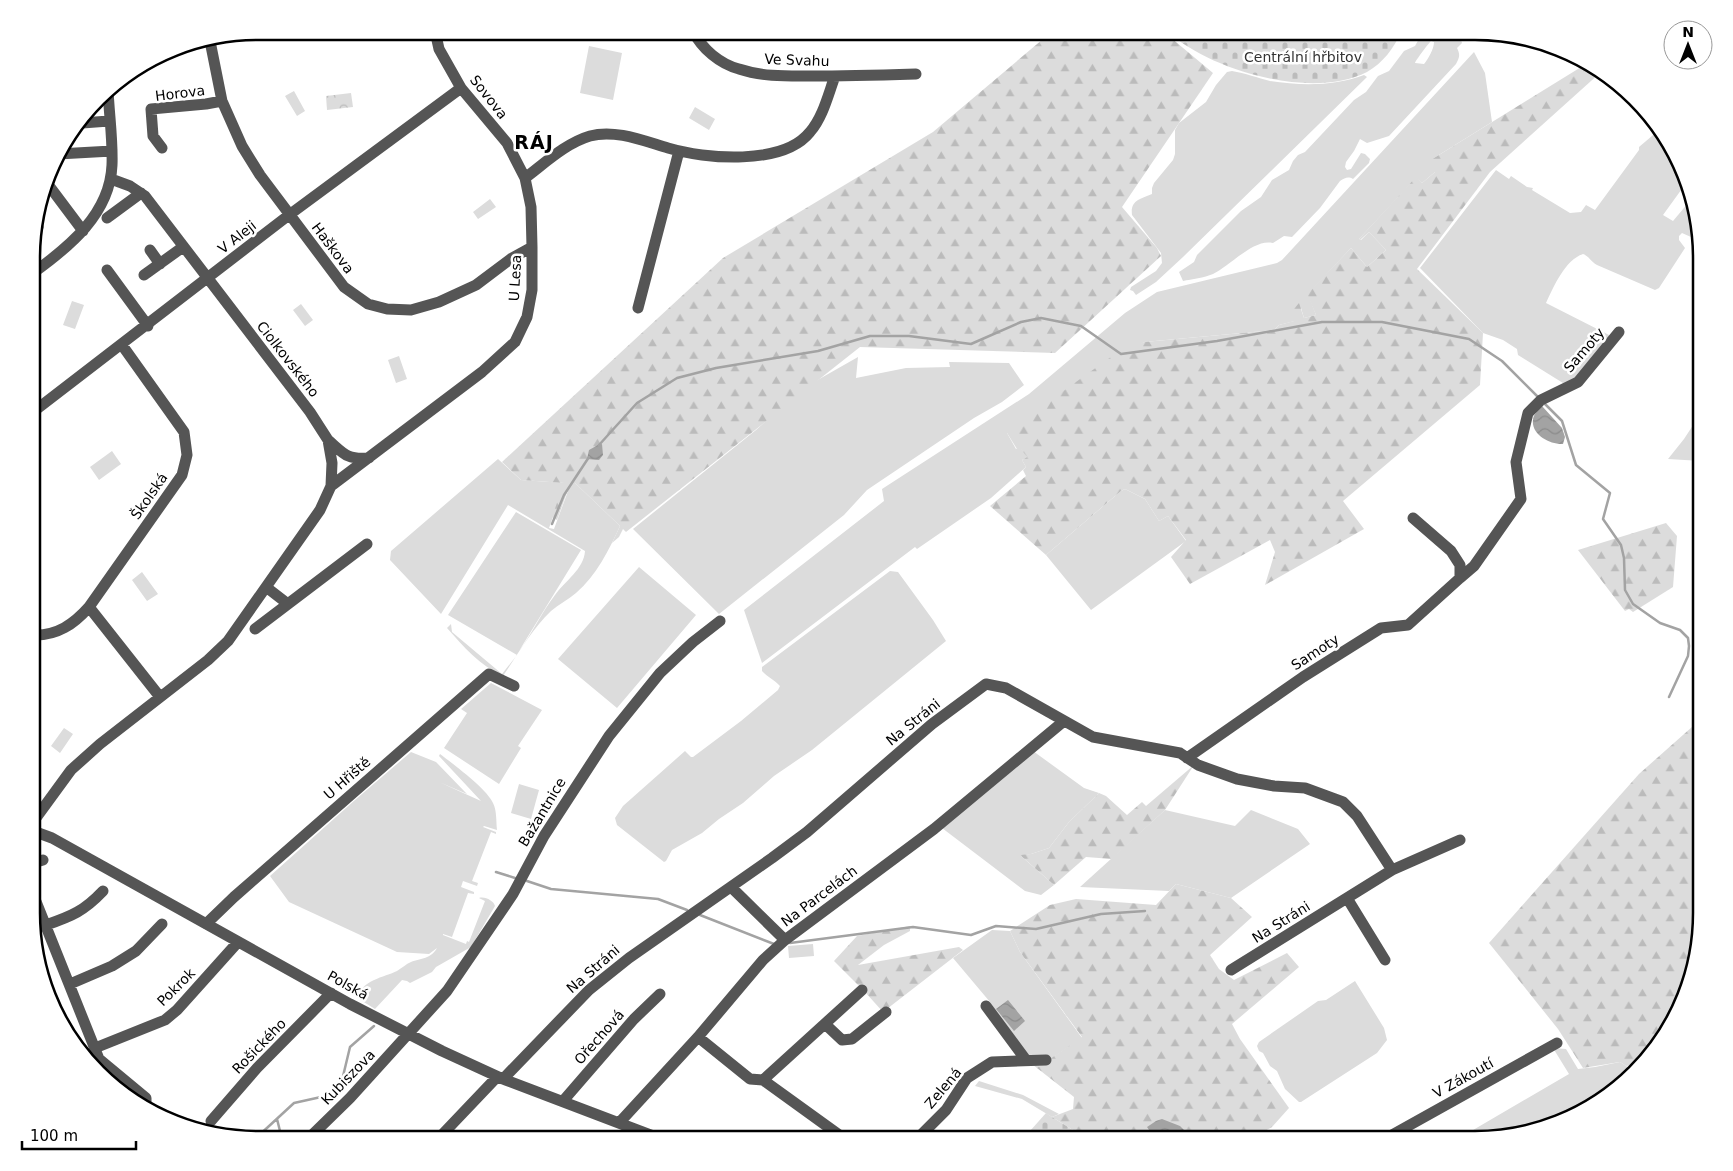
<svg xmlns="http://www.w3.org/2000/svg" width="1733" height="1171" viewBox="0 0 1733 1171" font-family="'DejaVu Sans',sans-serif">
  <defs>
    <pattern id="forest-firs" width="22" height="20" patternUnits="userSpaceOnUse" patternTransform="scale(1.25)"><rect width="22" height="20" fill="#dcdcdc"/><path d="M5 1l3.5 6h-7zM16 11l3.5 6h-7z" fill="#bbb"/></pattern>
    <pattern id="cemetery-stones" width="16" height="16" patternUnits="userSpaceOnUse" patternTransform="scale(1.25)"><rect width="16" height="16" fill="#dcdcdc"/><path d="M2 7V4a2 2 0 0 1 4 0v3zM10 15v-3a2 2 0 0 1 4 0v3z" fill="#bbb"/></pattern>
    <pattern id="park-crowns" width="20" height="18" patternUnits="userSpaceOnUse" patternTransform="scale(1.25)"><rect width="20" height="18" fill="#dcdcdc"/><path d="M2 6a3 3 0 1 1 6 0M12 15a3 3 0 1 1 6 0" fill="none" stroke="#bbb"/></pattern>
    <pattern id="water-waves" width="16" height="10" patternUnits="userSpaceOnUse" patternTransform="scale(1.25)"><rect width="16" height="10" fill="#a3a3a3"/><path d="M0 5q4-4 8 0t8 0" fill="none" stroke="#8b8b8b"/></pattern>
  </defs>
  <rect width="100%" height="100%" fill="#fff"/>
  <!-- green -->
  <path fill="#dcdcdc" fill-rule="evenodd" d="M1427 32H1438L1447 37 1454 33C1458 36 1461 38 1462 43L1457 48C1460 54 1460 57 1456 64L1389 136 1367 143 1360 139 1354 151 1346 162 1345 167 1347 170 1351 169 1361 153 1365 154 1370 159 1369 163 1353 179C1348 176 1345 178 1340 181L1320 208 1292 237 1284 236 1273 243C1254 238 1230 266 1213 274 1204 278 1192 279 1183 281L1179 272 1194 262 1197 255 1241 211 1261 197 1272 180 1289 170 1293 161 1298 155 1305 152 1354 100 1366 92 1378 76 1389 71 1404 51 1415 46 1420 37ZM1431 41 1434 42C1434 49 1428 59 1424 64L1415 63C1416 60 1428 44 1431 41Z
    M589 46 622 53 613 100 580 93Z
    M1474 52 1485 73 1492 122 1434 158 1435 172 1422 183 1416 178 1359 239 1361 240 1369 232 1386 250 1367 267 1351 248 1308 294 1316 315 1304 318 1301 308 1295 321 1279 325 1274 330 1144 342 1007 433 1016 449 1020 447 1027 457 1022 460 1026 467 991 498 917 549 915 547 762 663 744 610 884 501 882 489 1029 394 1125 313 1157 292 1277 263 1282 260Z
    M1232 71C1245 73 1258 78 1270 81 1302 86 1335 86 1364 75L1367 77 1183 257 1156 282 1136 295 1133 291 1130 290 1131 287 1156 271 1162 263 1161 253 1132 215C1130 200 1141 199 1152 194V188L1154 183 1173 160 1175 154V130L1179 123 1206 102 1216 85 1227 72Z
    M294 91 305 111 297 116 285 96Z
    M695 107 715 119 709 130 689 118Z
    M1659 130 1671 145 1684 186 1663 215 1673 221 1689 202 1700 241 1682 233 1679 236V240L1685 248 1659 288 1655 290 1597 265C1591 262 1589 256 1583 254 1565 260 1554 286 1546 303L1613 337 1576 382 1563 383 1518 355 1517 349 1503 340 1483 333 1420 268 1496 170 1509 179 1511 176 1527 187 1533 188 1532 190 1570 213 1581 212 1586 205 1595 210 1639 150V147Z
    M490 199 496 207 478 219 473 212Z
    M72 301 84 305 75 329 63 325Z
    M301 304 313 320 305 326 293 310Z
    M399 356 407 379 396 383 388 360Z
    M858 357 856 378 906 368 950 367 949 362 1009 363 1024 385 1002 402 974 418 867 490 844 515 719 614 633 529 756 430 800 390Z
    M1701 413V461L1668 459 1684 439Z
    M112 451 121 464 99 480 90 467Z
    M498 459 521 480 565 483 549 528 554 529 571 483H575L620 526C609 550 596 576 576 593 568 600 559 604 551 611 532 629 518 654 503 676 479 665 464 647 447 628L451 624 452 632 502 674 517 655 448 615 516 512 581 550 519 651C532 634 541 613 555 595 565 581 584 569 585 551L508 505 441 614 390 560 391 551Z
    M1125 489 1145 499 1159 521 1168 516 1186 541 1091 610 1046 555 1121 491Z
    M639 567 696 615 617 708 558 659Z
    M890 571 898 572 933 620 946 641 812 750 774 776 743 803 719 819 702 833 672 850 666 861 664 862 617 825 615 818 623 806 685 751 691 757H693L741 721 778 690 780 686C775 680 767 677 762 671V667Z
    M142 572 158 594 147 601 132 580Z
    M491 683 542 710 518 746 521 748 499 784 444 748 467 713 461 709Z
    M64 728 73 734 60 753 51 746Z
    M1033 751 1084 788 1099 793 1069 822 1049 848 1031 854 1021 856 1054 885 1041 895 1025 891 942 828Z
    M411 752 436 762 467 794 439 782 481 801 439 756 440 754C453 764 487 789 493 803 497 811 496 821 497 830L484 826 483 827 496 832V834L491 832 472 881 478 883 477 886 463 881 461 887 474 892V894L468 893 452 937 443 934V935L466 944 467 941 469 942 485 901 479 898C485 896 494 901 495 906L471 947 436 967 432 972 410 983 407 981 402 980 375 1009 359 999C358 981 385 977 397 971 402 968 406 964 411 962 421 958 431 959 437 948L429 954 397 952 289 902 270 876 355 800Z
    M519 784 539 790 531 819 511 813Z
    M1165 810 1235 826 1251 810 1298 829 1310 844 1231 898 1176 884 1169 891 1080 887Z
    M992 930 1010 931 1020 952 1082 1038 1037 1068 1029 1062 990 1002 953 958Z
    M813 944 814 956 789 958 788 946Z
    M1355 981 1384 1028 1387 1040 1377 1053 1301 1102H1299L1285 1089 1277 1071 1270 1066 1263 1053 1259 1051 1257 1046 1259 1042 1318 1001 1326 1000Z
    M1553 1048 1566 1049 1578 1069 1595 1067 1620 1062 1632 1070 1575 1116 1475 1140H1456L1569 1074Z
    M979 1081 1023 1095 1059 1114 1052 1117 1022 1099 975 1086Z"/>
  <!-- forest -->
  <path fill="url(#forest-firs)" d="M1045 32H1164L1213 73 1122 207 1157 248 1161 256 1055 353 860 347 626 532 623 529 619 537 612 543 620 526 575 483 570 484 557 520 552 517 564 483 521 480 502 462 723 258 933 132 1043 39Z
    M1586 64 1601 72 1490 172 1417 269 1483 333 1480 385 1343 501 1364 529 1265 585 1275 552 1270 540 1190 584 1171 557 1186 540 1168 516 1159 521 1145 499 1125 489 1121 491 1046 555 990 506 1026 476 1023 470 1026 467 1022 460 1027 457 1020 448 1017 449 1007 433H1005L1115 354 1144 342 1274 330 1279 325 1294 321 1291 312 1299 303 1304 318 1316 315 1307 294 1351 248 1367 267 1386 250 1369 232 1360 240 1359 239 1416 177 1422 183 1435 172 1428 165 1434 158Z
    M1666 523 1677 536 1673 587 1633 612 1629 609 1625 611 1578 550Z
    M1701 719V927L1690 986 1655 1051 1639 1064 1626 1066 1620 1062 1583 1068 1558 1029 1489 943 1639 774Z
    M1194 765 1165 810 1112 859 1086 857 1054 885 1020 855 1031 854 1049 848 1069 822 1099 793 1106 796 1127 815 1142 802 1146 806Z
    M1176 884 1231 898 1252 917 1210 955 1219 969 1234 980 1287 953 1299 967 1232 1024 1240 1039 1289 1108 1272 1127 1249 1140H1171L1177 1139 1148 1127 1150 1134 1156 1140H1089L1052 1117 1073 1109 1074 1097 1037 1068 1082 1037 1020 952 1010 931 1050 905 1076 899 1156 905Z
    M910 926V931L884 945 858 965 959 947 963 950 883 1012 865 992 834 961 857 936Z"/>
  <!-- cemetery -->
  <path fill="url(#cemetery-stones)" d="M1168 32H1401C1394 48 1383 63 1367 72 1312 100 1212 71 1168 32Z
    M1046 1113 1052 1117 1089 1140H1022Z"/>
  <!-- park -->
  <path fill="url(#park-crowns)" d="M351 93 353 107 327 110 326 96Z"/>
  <!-- water -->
  <path fill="url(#water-waves)" d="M1542 406 1562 428 1565 437 1563 444C1551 445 1531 435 1533 420 1533 415 1538 410 1542 406Z
    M602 444 603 455 599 460 587 459 589 450 598 445Z
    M1008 1000 1025 1021 1014 1031 996 1009Z
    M1162 1119 1180 1126 1184 1130 1182 1137 1171 1140 1155 1139 1147 1127 1156 1121Z"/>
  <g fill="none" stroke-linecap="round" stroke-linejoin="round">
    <!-- stream -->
    <path stroke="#a3a3a3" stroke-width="2.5" d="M1543 402 1562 421 1576 465 1610 493 1603 519 1621 545 1624 558 1625 590 1633 604 1660 623 1680 630 1688 638 1689 646 1688 656 1669 697
      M599 445 637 403 677 378 716 368 818 351 870 336H909L971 344 1021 322 1041 318 1081 326 1121 354 1217 341 1322 322H1382L1469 339 1502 361 1539 398
      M552 524 564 495 589 457
      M496 872 515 878
      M527 881 551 889 658 899 687 910
      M700 915 774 944
      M790 943 913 927 971 935 996 926 1036 929 1101 914 1145 911
      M277 1119 282 1139
      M255 1139 294 1103 339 1093 350 1047 374 1026"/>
    <!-- minor -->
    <path stroke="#555" stroke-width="11" d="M693 31C702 49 720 64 739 69 763 77 788 76 812 76 847 76 882 75 916 74
      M210 41 222 101 242 146 260 175 344 287 368 304 387 309 411 310 439 302 476 285 512 258 532 247
      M82 123 109 121
      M162 148 153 136 151 109 206 104 222 101
      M58 154 112 151
      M525 178C545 163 566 143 590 136 615 129 644 141 668 148 705 159 783 166 810 132 823 117 828 95 835 76
      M47 183 83 231
      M107 218 141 193
      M35 222 38 227
      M150 250 160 264
      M107 270 148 326
      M33 273C69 247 110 214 112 165 113 140 109 114 108 89
      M144 275 183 247
      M638 308 679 151
      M33 412 289 215 461 88
      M328 440C344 454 347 460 369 458
      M331 486 482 372 515 342 527 317 532 290V247L531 207 525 178 507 143 461 88 439 49 435 31
      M1460 578 1474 566 1521 499 1516 462 1528 413 1541 400 1578 382 1619 332
      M266 587 288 604
      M89 607 160 697
      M255 629 367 544
      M33 635C57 636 74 624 89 607L182 475 187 455 184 432 122 345
      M1187 758 1303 677 1381 628 1408 625 1460 578V565L1451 551 1413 518
      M33 822 71 770 100 744 208 660 228 641 320 510 331 486 332 463 328 440 310 412 145 196 130 186 111 179
      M33 831 52 838 350 1004 442 1051 503 1079 661 1139
      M33 863 43 860
      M731 887 785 940
      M33 894 99 1059 146 1098V1107
      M1347 898 1385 960
      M206 924 234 897 489 674 514 686
      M46 925C72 916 84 911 103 891
      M1231 970 1392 870 1460 840
      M70 984 112 966 136 951 162 924
      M986 1006 1026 1060
      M825 1024 842 1040 852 1039 886 1012
      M698 1037 750 1079 763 1080 862 990
      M95 1048 165 1020 177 1010 238 942
      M503 1079 589 990 629 958 772 858 807 832 932 724 986 684 1006 688 1093 737 1180 753 1198 765 1237 779 1274 786 1305 788 1343 802 1357 816 1392 870
      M763 1080 842 1137
      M563 1101 634 1019 660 994
      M211 1121 257 1068 331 993
      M619 1123 698 1037 763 960 785 940 934 829 1064 721
      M308 1139 350 1098 447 991 513 894 544 836 609 736 660 673 693 642 720 621
      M438 1139 497 1077
      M916 1140 946 1110 967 1078 992 1062 1046 1060
      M1383 1140 1557 1043"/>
  </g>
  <g text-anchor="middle" stroke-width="5" stroke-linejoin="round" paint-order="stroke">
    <!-- park labels -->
    <g font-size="14" fill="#333" stroke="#fff">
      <text x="1303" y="62">Centrální hřbitov</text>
    </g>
    <!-- street labels -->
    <g font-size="14" fill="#000" stroke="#fff">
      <text transform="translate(797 60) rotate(2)" y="5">Ve Svahu</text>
      <text transform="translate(180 93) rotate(-7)" y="5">Horova</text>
      <text transform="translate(489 97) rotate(52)" y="5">Sovova</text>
      <text transform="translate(237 237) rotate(-38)" y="5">V Aleji</text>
      <text transform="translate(333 248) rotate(53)" y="5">Haškova</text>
      <text transform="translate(515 278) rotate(-87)" y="5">U Lesa</text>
      <text transform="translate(1584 350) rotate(-49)" y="5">Samoty</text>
      <text transform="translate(288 359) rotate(52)" y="5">Ciolkovského</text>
      <text transform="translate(149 496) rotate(-55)" y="5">Školská</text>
      <text transform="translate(1315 652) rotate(-33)" y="5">Samoty</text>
      <text transform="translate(913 722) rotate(-39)" y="5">Na Stráni</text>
      <text transform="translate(347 778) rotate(-41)" y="5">U Hřiště</text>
      <text transform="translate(542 812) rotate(-59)" y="5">Bažantnice</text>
      <text transform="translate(819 896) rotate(-37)" y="5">Na Parcelách</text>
      <text transform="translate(1281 922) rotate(-32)" y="5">Na Stráni</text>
      <text transform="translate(593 969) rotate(-41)" y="5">Na Stráni</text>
      <text transform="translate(348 985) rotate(29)" y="5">Polská</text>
      <text transform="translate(176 987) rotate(-45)" y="5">Pokrok</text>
      <text transform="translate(599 1037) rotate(-49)" y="5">Ořechová</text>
      <text transform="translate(259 1046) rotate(-46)" y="5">Rošického</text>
      <text transform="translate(348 1077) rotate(-46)" y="5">Kubiszova</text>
      <text transform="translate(1463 1078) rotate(-29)" y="5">V Zákoutí</text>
      <text transform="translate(943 1088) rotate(-50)" y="5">Zelená</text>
    </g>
    <!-- district labels -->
    <g font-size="19" font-weight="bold" letter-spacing="1" fill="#000" stroke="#fff">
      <text x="534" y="149">RÁJ</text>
    </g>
  </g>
  <!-- crop -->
  <path d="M0 0H1733V1171H0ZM258 40H1475A218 218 0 0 1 1693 258V913A218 218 0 0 1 1475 1131H258A218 218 0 0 1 40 913V258A218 218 0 0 1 258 40Z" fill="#fff" fill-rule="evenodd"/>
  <path fill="none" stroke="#000" stroke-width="2.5" d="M258 40H1475A218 218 0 0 1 1693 258V913A218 218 0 0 1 1475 1131H258A218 218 0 0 1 40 913V258A218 218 0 0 1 258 40Z"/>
  <!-- north arrow -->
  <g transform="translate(1688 45)"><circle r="24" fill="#ffffff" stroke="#999999"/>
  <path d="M0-4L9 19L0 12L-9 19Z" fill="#000000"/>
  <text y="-8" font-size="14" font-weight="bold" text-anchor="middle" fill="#000000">N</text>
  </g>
  <!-- scale -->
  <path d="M22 1141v8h114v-8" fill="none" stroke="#000000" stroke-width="2.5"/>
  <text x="30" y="1141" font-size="15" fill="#000000" stroke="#ffffff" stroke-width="4" paint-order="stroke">100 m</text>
</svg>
